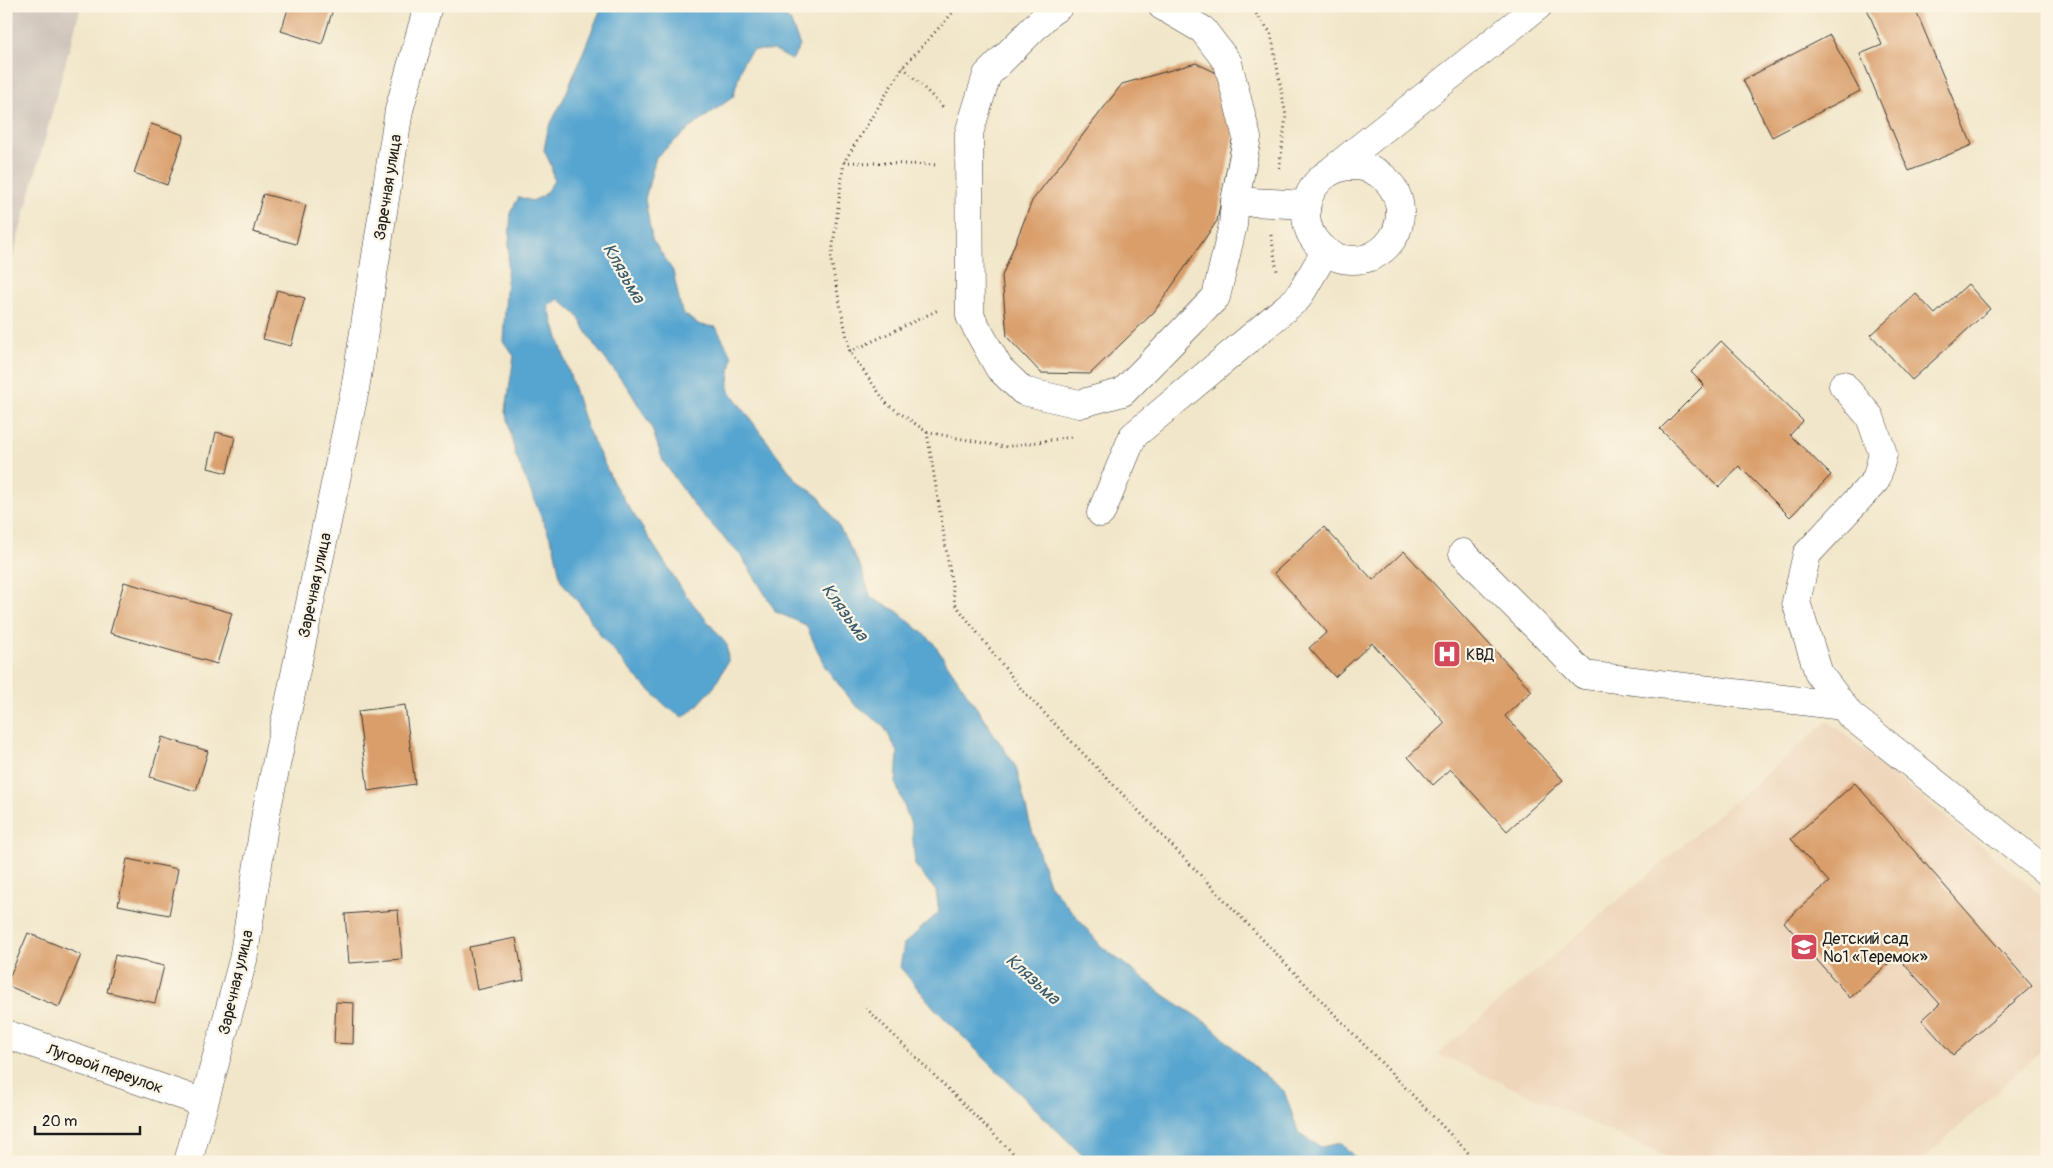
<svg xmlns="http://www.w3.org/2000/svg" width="2053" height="1168" viewBox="0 0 2053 1168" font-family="Pangolin,sans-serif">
  <rect width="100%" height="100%" fill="#fcf5e5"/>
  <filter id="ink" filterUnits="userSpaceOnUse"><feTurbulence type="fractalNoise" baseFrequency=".02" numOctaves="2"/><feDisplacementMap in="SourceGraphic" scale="10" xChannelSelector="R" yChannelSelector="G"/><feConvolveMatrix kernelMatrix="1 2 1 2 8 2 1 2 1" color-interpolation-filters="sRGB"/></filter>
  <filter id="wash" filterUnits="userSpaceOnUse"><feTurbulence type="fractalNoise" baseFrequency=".0096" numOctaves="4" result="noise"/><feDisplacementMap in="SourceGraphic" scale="20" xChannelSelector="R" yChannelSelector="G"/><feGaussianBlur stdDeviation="1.12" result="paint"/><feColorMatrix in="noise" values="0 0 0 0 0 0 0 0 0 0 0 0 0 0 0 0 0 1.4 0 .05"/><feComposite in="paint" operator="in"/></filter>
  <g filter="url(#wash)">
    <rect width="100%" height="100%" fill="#f1e6c9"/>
    <!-- built -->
    <path fill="#eed6bb" d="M1828 721 2047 900V1045L1921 1162H1678L1438 1054Z"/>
    <!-- industrial -->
    <path fill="#ccc2b9" d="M6 6H81L6 282Z"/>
    <!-- water -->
    <path fill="#57a5d0" stroke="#3a6076" d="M602 6H763L790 20 800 46 792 60 774 50H753L743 62 733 97 690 128 656 157 645 199 652 239 673 271 682 313 700 325 716 327 732 357 728 389 796 480 819 497 837 523 861 568 871 598 897 611 932 641 1016 767 1030 824 1049 884 1101 946 1164 995 1211 1026 1244 1058 1284 1091 1299 1134 1321 1147 1341 1143 1359 1162H1089L935 1009 900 967 904 944 939 912 936 891 915 865 912 827 896 784 898 752 883 725 855 705 825 667 806 625 776 612 742 557 695 507 663 461 651 426 628 388 595 346 577 315 559 299 548 306 586 426 614 484 685 594 727 645 728 661 714 687 695 708 683 717 668 708 635 676 601 636 579 603 561 581 554 547 515 454 506 410 514 356 503 341 511 211 519 197 532 201 543 196 554 181 551 165 544 150 548 129 566 94Z"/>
    <g id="blocks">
      <!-- building -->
      <path fill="#d99e6b" d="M289 6H334L322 44 281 31Z
        M1866 6H1914L1972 145 1909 171 1860 54 1882 45Z
        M1830 35 1860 91 1772 137 1743 80Z
        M1196 63 1223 76 1235 125 1217 221 1154 312 1090 374 1041 373 1007 337 1002 276 1032 201 1122 84Z
        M151 124 184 135 167 185 134 173Z
        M263 194 306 205 296 244 253 232Z
        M1968 284 1990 309 1912 380 1871 335 1916 294 1935 314Z
        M277 290 305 298 291 346 263 339Z
        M1721 341 1803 421 1790 435 1831 475 1790 517 1739 466 1719 487 1660 429 1704 385 1691 372Z
        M216 432 235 437 227 473 208 468Z
        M1324 527 1373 580 1404 551 1532 691 1505 716 1563 780 1507 831 1451 769 1433 785 1408 757 1445 723 1372 643 1335 677 1309 648 1327 632 1274 573Z
        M124 582 232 613 217 664 110 633Z
        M405 705 415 784 368 791 358 711Z
        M162 737 208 751 196 791 150 777Z
        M1855 783 2032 986 1953 1055 1922 1020 1940 1004 1897 956 1850 998 1784 922 1829 882 1791 839Z
        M127 859 178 869 169 915 118 905Z
        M398 910 402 959 349 963 345 914Z
        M28 933 81 955 59 1007 6 985Z
        M516 938 524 980 477 990 469 947Z
        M115 955 164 966 155 1003 107 992Z
        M336 1002 354 1003 353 1044 334 1043Z"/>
    </g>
  </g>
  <g filter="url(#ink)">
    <use href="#blocks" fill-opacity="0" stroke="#3c3a36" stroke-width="1"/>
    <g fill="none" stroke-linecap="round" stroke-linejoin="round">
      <defs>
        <path id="minor" d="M1059 6 1049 13 987 75 969 133 970 316 999 368 1023 391 1079 404 1123 392 1216 297 1233 225 1235 201 1247 138 1228 63 1203 30 1162 6
          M1306 213a47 47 0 1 1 94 0a47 47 0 1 1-94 0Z
          M1332 170 1538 6
          M1235 201 1306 205
          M1843 385 1870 417 1883 454 1876 480 1807 554 1796 602 1819 674 1850 715 2047 872
          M1101 513 1133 436 1298 298 1325 252
          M1463 553 1584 675 1843 706
          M6 1034 204 1103
          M188 1162 243 960 266 813 355 389 399 110 428 6"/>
      </defs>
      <!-- minor casing -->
      <use href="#minor" stroke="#3c3a36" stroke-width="29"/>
      <!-- path -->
      <path stroke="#3c3a36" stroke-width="3" stroke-dasharray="1 4" stroke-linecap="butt" d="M959 6 903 67 844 162 831 261 850 352 887 404 927 432 1004 447 1071 437
        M1250 6 1271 33 1286 116 1279 172
        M903 67 944 108
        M844 162 938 165
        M1271 235 1277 271
        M850 352 938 310
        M927 432 955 604 1022 690 1477 1162
        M866 1008 1022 1162"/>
      <!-- minor -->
      <use href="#minor" stroke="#fff" stroke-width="28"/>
    </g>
  </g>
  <!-- icons -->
  <defs>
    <symbol id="hospital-square" viewBox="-11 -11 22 22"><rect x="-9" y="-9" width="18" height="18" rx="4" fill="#d1495b" stroke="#fcf5e5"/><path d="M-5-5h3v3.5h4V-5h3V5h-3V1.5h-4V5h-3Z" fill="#fff"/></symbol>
    <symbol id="school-square" viewBox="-11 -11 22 22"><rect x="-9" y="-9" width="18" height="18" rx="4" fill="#d1495b" stroke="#fcf5e5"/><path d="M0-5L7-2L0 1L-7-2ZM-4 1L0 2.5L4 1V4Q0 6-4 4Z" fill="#fff"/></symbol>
  </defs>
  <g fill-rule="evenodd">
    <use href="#hospital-square" x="1431" y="638" width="32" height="32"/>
    <use href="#school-square" x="1788" y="931" width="32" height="32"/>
  </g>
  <g text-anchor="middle" stroke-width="4.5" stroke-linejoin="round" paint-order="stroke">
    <!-- street labels -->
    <g font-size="16" fill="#1c1c1c" stroke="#fcf5e5">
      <text transform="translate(387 187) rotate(-81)" y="6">Заречная улица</text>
      <text transform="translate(314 585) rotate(-78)" y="6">Заречная улица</text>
      <text transform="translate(235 982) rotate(-77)" y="6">Заречная улица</text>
      <text transform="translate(105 1068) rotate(19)" y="6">Луговой переулок</text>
    </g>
    <!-- poi labels -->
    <g font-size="16" fill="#1c1c1c" stroke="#fcf5e5" text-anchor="start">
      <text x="1466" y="660">КВД</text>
      <text x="1823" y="944">Детский сад<tspan x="1823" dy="18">№1 «Теремок»</tspan></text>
    </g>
    <!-- water labels -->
    <g font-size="18" font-style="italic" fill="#375a6d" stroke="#fcf5e5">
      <text transform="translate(624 273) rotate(60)" y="6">Клязьма</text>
      <text transform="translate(845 612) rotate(54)" y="6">Клязьма</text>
      <text transform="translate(1033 979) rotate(42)" y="6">Клязьма</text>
    </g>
  </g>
  <!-- margin -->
  <rect width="2053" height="1168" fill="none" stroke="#fcf5e5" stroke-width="25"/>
  <!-- scale -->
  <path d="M35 1126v8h105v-8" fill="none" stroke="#1c1c1c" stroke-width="2.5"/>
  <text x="42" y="1126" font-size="15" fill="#1c1c1c" stroke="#fcf5e5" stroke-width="4" paint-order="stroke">20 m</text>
</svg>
